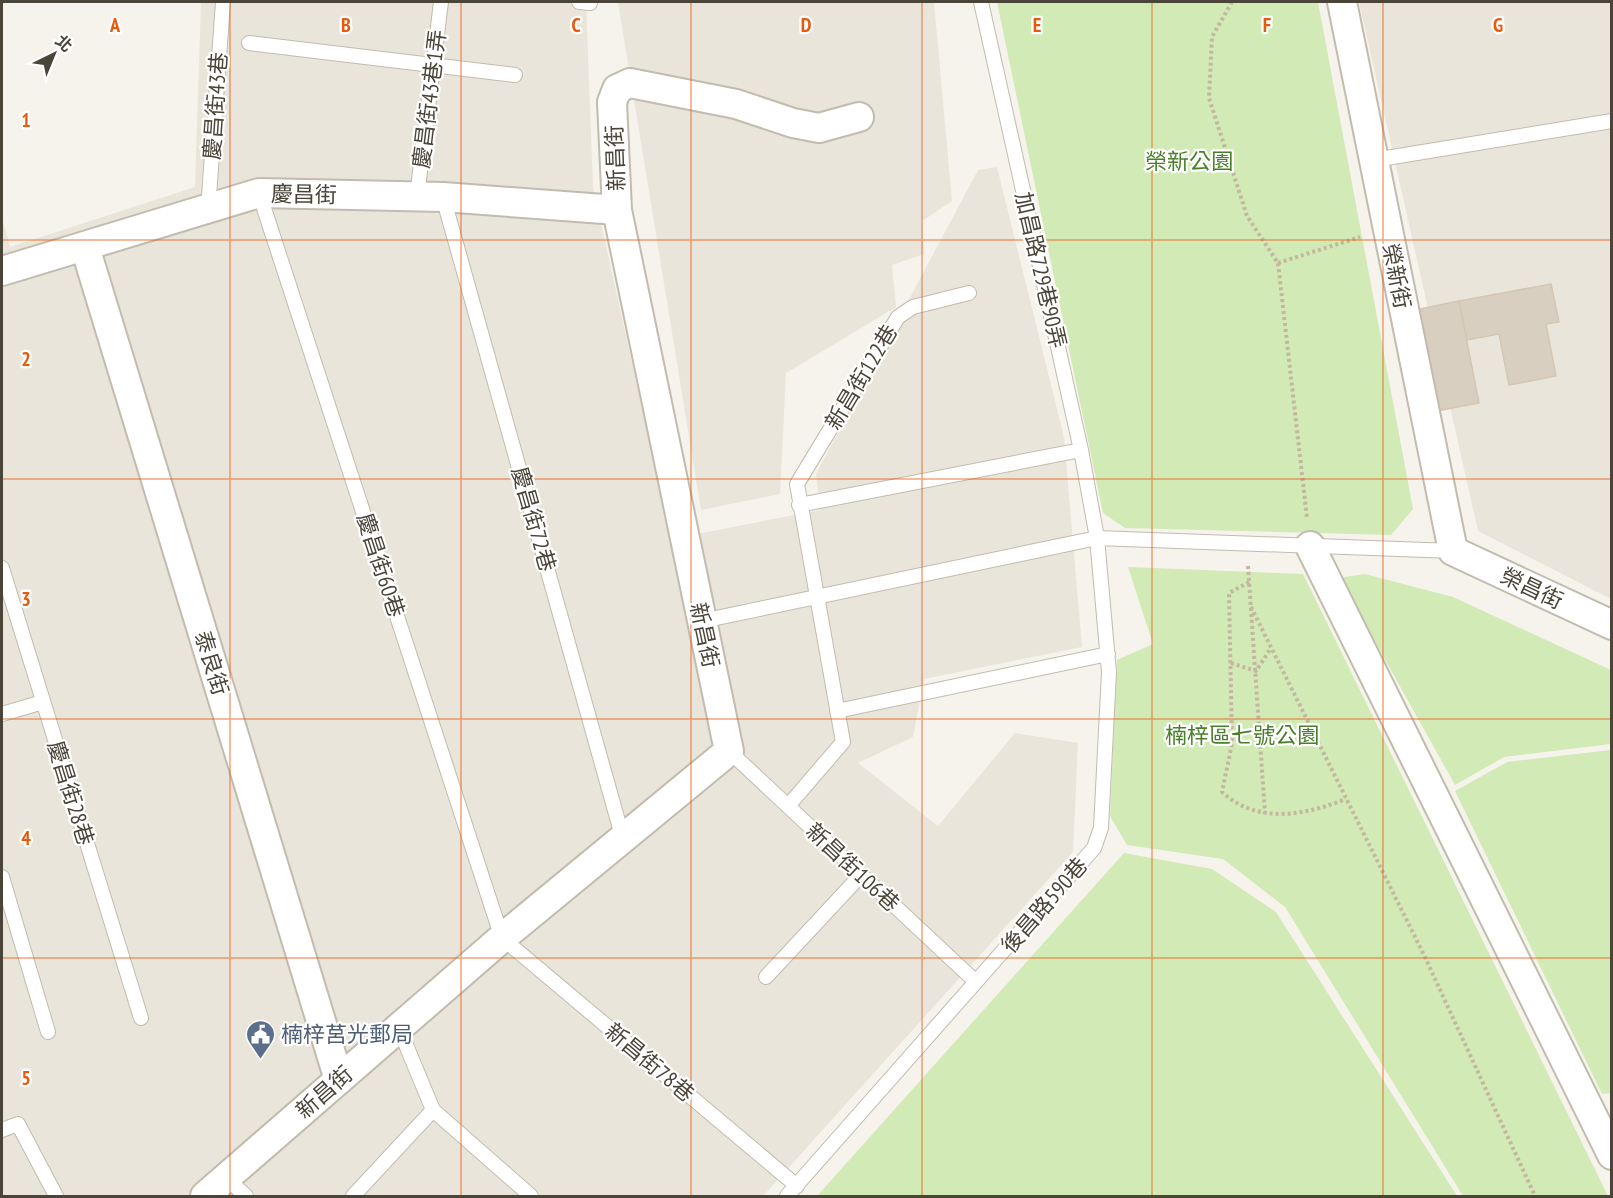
<svg xmlns="http://www.w3.org/2000/svg" width="1613" height="1198" viewBox="0 0 1613 1198" font-family="'PT Sans Narrow','Noto Sans TC',sans-serif">
  <rect width="100%" height="100%" fill="#f6f3ec"/>
  <!-- residential -->
  <path fill="#eae5da" d="M201 2H586L593 187 671 539 820 510 816 474 978 170 997 167 1064 437 1082 647 924 679 913 737 858 763 938 826 1015 733 1078 743 1073 852 763 1196H2V218L10 247 195 187Z
    M618 2H934L952 201 922 221 924 254 892 265 896 307 786 373 780 494 701 510Z
    M1359 2H1611V599L1478 531Z"/>
  <!-- green -->
  <path fill="#d2eab5" d="M997 2H1318L1413 509 1391 535 1125 528 1103 513Z
    M1128 567 1303 574 1608 1196H1463L1285 907 1223 859 1127 845 1110 816 1117 660 1153 644Z
    M1365 574 1453 597 1611 670V744L1504 757 1455 785 1344 586V577Z
    M1611 750 1612 1093 1602 1094 1455 791 1507 762Z
    M1124 853 1212 869 1276 912 1457 1196H817Z"/>
  <!-- building -->
  <path fill="#d8cfc1" stroke="#d3c7b4" stroke-width="1.5" d="M1551 284 1559 322 1546 324 1556 376 1509 385 1499 334 1467 340 1459 301Z
    M1459 301 1479 403 1416 415 1396 314Z"/>
  <g fill="none" stroke-linecap="round" stroke-linejoin="round">
    <defs>
      <path id="lane" d="M579 2 590 3
        M249 43 515 75
        M1374 160 1612 121
        M259 193 502 938 797 1186
        M417 196 441 2
        M443 197 623 839
        M208 210 223 2
        M799 505 1081 450
        M2 568 141 1018
        M702 621 1097 538 1453 551
        M837 711 1108 654
        M2 714 43 702
        M729 751 976 982
        M788 806 843 742 797 484 898 317 913 307 969 293
        M2 877 48 1032
        M766 977 861 875
        M399 1028 433 1110 531 1196
        M2 1130 18 1124 56 1196
        M226 1178 246 1196
        M353 1196 433 1110
        M787 1196 1094 848 1101 828 1109 672 1097 538 1081 450 981 2"/>
      <path id="street" d="M1342 2 1453 551 1612 625
        M85 247 339 1080
        M2 271 259 193 443 197 617 210
        M1310 546 1612 1155
        M205 1196 502 938 729 751 617 210 612 102 617 89 630 83 736 104 793 123 819 128 859 117"/>
    </defs>
    <!-- lane casing -->
    <use href="#lane" stroke="#c2bbae" stroke-width="16"/>
    <!-- street casing -->
    <use href="#street" stroke="#c2bbae" stroke-width="32"/>
    <!-- path -->
    <path stroke="#c4b79f" stroke-width="4" stroke-dasharray="3 3" stroke-linecap="butt" d="M1232 2 1212 37 1209 98 1247 216 1278 263 1307 518
      M1278 263 1360 237
      M1248 566 1265 814
      M1249 582 1229 593 1232 744 1222 792C1258 825 1305 815 1346 799
      M1251 607 1424 955 1535 1196
      M1231 663 1256 671 1271 648"/>
    <!-- lane -->
    <use href="#lane" stroke="#fff" stroke-width="14"/>
    <!-- street -->
    <use href="#street" stroke="#fff" stroke-width="28"/>
  </g>
  <!-- grid -->
  <path fill="none" stroke="#e8590c" stroke-width="1.5" stroke-opacity="0.55" d="M230 2V1196M461 2V1196M691 2V1196M922 2V1196M1152 2V1196M1383 2V1196M2 240H1612M2 479H1612M2 719H1612M2 958H1612"/>
  <!-- icons -->
  <defs>
    <symbol id="civic-pin" viewBox="-11 -11 22 30"><path d="M0 17L-7.5 6A9.5 9.5 0 1 1 7.5 6Z" fill="#5c6f8a" stroke="#fff"/><path d="M-.6-6.5H3V-4.5H.6V-3L4-1V1h2V6H-6V1h2V-1L-.6-3ZM-1.2 2.5V6h2.4V2.5Z" fill="#fff"/></symbol>
  </defs>
  <g fill-rule="evenodd">
    <use href="#civic-pin" x="244" y="1018" width="33" height="45"/>
  </g>
  <g text-anchor="middle" stroke-width="4.5" stroke-linejoin="round" paint-order="stroke">
    <!-- street labels -->
    <g font-size="22" fill="#4b4439" stroke="#fff">
      <text transform="translate(429 99) rotate(-83)" y="8">慶昌街43巷1弄</text>
      <text transform="translate(215 106) rotate(-86)" y="8">慶昌街43巷</text>
      <text transform="translate(615 158) rotate(-92)" y="8">新昌街</text>
      <text transform="translate(304 194) rotate(1)" y="8">慶昌街</text>
      <text transform="translate(1041 270) rotate(77)" y="8">加昌路729巷90弄</text>
      <text transform="translate(1397 276) rotate(79)" y="8">榮新街</text>
      <text transform="translate(861 377) rotate(-59)" y="8">新昌街122巷</text>
      <text transform="translate(534 519) rotate(74)" y="8">慶昌街72巷</text>
      <text transform="translate(381 565) rotate(72)" y="8">慶昌街60巷</text>
      <text transform="translate(1532 588) rotate(25)" y="8">榮昌街</text>
      <text transform="translate(705 635) rotate(78)" y="8">新昌街</text>
      <text transform="translate(212 663) rotate(73)" y="8">泰良街</text>
      <text transform="translate(71 793) rotate(73)" y="8">慶昌街28巷</text>
      <text transform="translate(853 867) rotate(43)" y="8">新昌街106巷</text>
      <text transform="translate(1044 905) rotate(-49)" y="8">後昌路590巷</text>
      <text transform="translate(650 1062) rotate(40)" y="8">新昌街78巷</text>
      <text transform="translate(324 1092) rotate(-41)" y="8">新昌街</text>
    </g>
    <!-- park labels -->
    <g font-size="22" fill="#4a7f2a" stroke="#fff">
      <text x="1189" y="169">榮新公園</text>
      <text x="1242" y="743">楠梓區七號公園</text>
    </g>
    <!-- service labels -->
    <g font-size="22" fill="#4e5e75" stroke="#fff" text-anchor="start">
      <text x="281" y="1042">楠梓莒光郵局</text>
    </g>
  </g>
  <g font-size="20" text-anchor="middle" font-weight="bold" fill="#e8590c" stroke="#fff" stroke-width="4.5" stroke-linejoin="round" paint-order="stroke">
    <text x="115" y="32">A</text>
    <text x="346" y="32">B</text>
    <text x="576" y="32">C</text>
    <text x="806" y="32">D</text>
    <text x="1037" y="32">E</text>
    <text x="1267" y="32">F</text>
    <text x="1498" y="32">G</text>
    <text x="26" y="127">1</text>
    <text x="26" y="366">2</text>
    <text x="26" y="606">3</text>
    <text x="26" y="845">4</text>
    <text x="26" y="1085">5</text>
  </g>
  <!-- border -->
  <rect width="1613" height="1198" fill="none" stroke="#4b4439" stroke-width="6"/>
  <!-- north arrow -->
  <g transform="translate(54 54) rotate(43)" stroke="#ffffff" stroke-width="4.5" paint-order="stroke">
  <path d="M0-4.5L10 22L0 15L-10 22Z" fill="#4b4439"/>
  <text y="-9" font-size="16" font-weight="bold" text-anchor="middle" fill="#4b4439">北</text>
  </g>
</svg>
